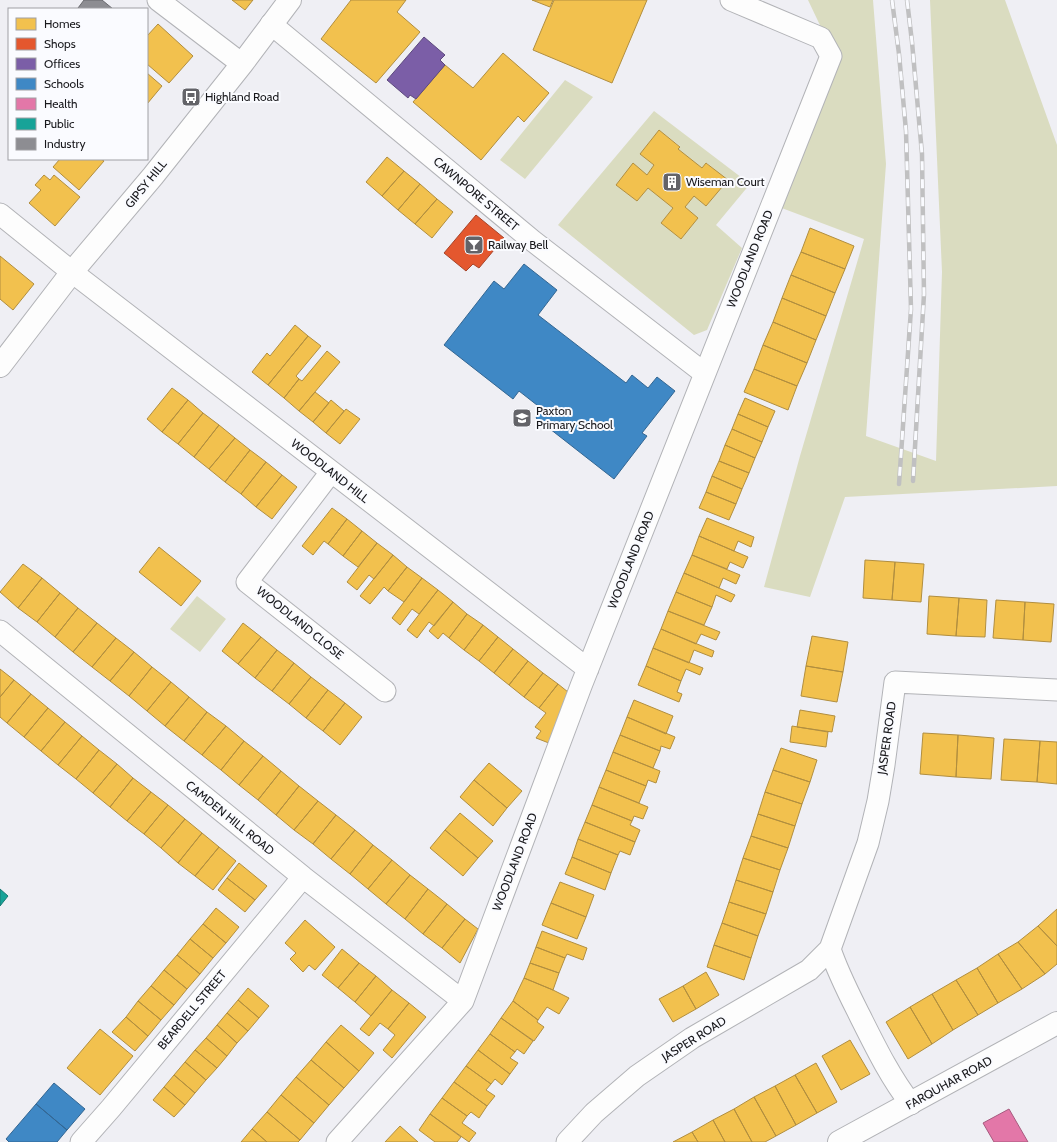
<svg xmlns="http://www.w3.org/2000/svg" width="1057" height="1142" viewBox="0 0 1057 1142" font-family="Cabin,sans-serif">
  <rect width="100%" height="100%" fill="#efeff4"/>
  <!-- green -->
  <path fill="#dadcc0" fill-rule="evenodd" d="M808 0H873L886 164 866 436 936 461 942 272 930 0H1005L1057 145V486L845 497 810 597 764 587 800 456 864 239 779 207 837 61Z
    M565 80 593 97 525 179 500 160Z
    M654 111 750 184 716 225 742 248 707 330 694 335 558 225ZM659 130 680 146 678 149 702 168 707 163 727 180 706 206 694 196 685 207 698 218 681 239 661 223 673 208 648 188 637 201 616 185 633 164 647 175 654 165 640 154Z
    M197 596 226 619 200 652 170 629Z"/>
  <!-- homes -->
  <path fill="#f2c14e" stroke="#b18e3f" d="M232 0H253L245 10Z
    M351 0H406L397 12 420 32 376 83 321 39Z
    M532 0H553L550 7Z
    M554 0H647L612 83 533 50Z
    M158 24 193 56 169 83 147 64V36Z
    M503 53 549 93 524 122 518 116 481 160 413 102 445 65 473 88Z
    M147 73 162 86 147 104Z
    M659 130 680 147 678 149 702 168 706 163 728 180 706 206 694 196 685 207 698 218 681 239 661 223 673 208 648 188 637 201 616 185 633 163 647 175 654 165 640 154Z
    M387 157 404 171 382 196 366 182Z
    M60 159H101L104 161 79 190 53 167Z
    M404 171 420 184 398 210 382 196Z
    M44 175 50 180 54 175 80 197 55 226 29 203 41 190 35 185Z
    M420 184 437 199 415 224 398 210Z
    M437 199 453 212 432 238 415 224Z
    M810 228 854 246 845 269 801 252Z
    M801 252 845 269 835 293 791 275Z
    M0 256 34 284 13 310 0 299Z
    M791 275 835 293 826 316 782 298Z
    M782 298 826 316 816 340 773 322Z
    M773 322 816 340 807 363 763 345Z
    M295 325 308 336 268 385 252 372 267 353 270 356Z
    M308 336 321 346 296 376 299 379 284 398 268 385Z
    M763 345 807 363 797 386 754 369Z
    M327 351 340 362 299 411 284 398 299 379 302 381Z
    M754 369 797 386 788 410 744 392Z
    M172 388 188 400 162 432 147 419Z
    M315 392 329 403 313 422 299 411Z
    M745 398 775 411 768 427 738 414Z
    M188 400 203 413 178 444 162 432Z
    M331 400 344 411 326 433 313 422Z
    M346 409 360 419 340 444 326 433Z
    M203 413 219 425 194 457 178 444Z
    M738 414 768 427 762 442 732 429Z
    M219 425 235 438 209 469 194 457Z
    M732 429 762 442 755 458 725 445Z
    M235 438 250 450 225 482 209 469Z
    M725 445 755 458 749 473 719 461Z
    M250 450 266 462 241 494 225 482Z
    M719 461 749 473 742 489 712 476Z
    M266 462 282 475 256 507 241 494Z
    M282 475 297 487 272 519 256 507Z
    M712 476 742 489 736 504 706 492Z
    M706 492 736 504 729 520 699 508Z
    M332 508 347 519 328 544 324 541 313 555 302 546Z
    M707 518 754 537 751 547 738 541 734 551 699 536Z
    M347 519 362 531 343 556 328 544Z
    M362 531 377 543 358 567 343 556Z
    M699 536 748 557 743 568 730 562 727 569 692 555Z
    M377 543 393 555 374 579 369 575 357 590 347 582Z
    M159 547 201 581 181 606 139 572Z
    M393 555 407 567 388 591 384 587 370 604 360 596Z
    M692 555 740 575 736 584 723 578 719 588 684 573Z
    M865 560 895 562 892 600 863 598Z
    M895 562 924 564 921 602 892 600Z
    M23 564 42 578 18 608 0 592Z
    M407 567 422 578 404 602 388 591Z
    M684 573 735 595 731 602 716 595 712 607 676 592Z
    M42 578 60 593 37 622 18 608Z
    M422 578 438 590 419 614 412 609 400 625 392 618Z
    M438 590 453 602 434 626 429 622 417 638 407 630Z
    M676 592 712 607 704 625 668 611Z
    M60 593 78 608 55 637 37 622Z
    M929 596 959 598 956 636 927 634Z
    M959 598 987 600 985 637 956 636Z
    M996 600 1025 602 1023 640 993 638Z
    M453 602 467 614 449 638 443 633 438 639 429 631Z
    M1025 602 1054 604 1051 642 1023 640Z
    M78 608 97 623 73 652 55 637Z
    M668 611 720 632 716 640 701 634 696 644 661 629Z
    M467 614 483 625 464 650 449 638Z
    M97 623 116 638 92 667 73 652Z
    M243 623 261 637 238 664 222 651Z
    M483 625 498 637 479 661 464 650Z
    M661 629 714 651 712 657 694 650 689 663 653 648Z
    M812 636 848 642 843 672 806 666Z
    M261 637 277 650 255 678 238 664Z
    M498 637 513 649 494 673 479 661Z
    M116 638 134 652 110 681 92 667Z
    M653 648 703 668 700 675 686 669 681 681 646 666Z
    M513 649 528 661 509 685 494 673Z
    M277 650 294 663 272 691 255 678Z
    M134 652 152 667 129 696 110 681Z
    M528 661 543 673 524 697 509 685Z
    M294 663 311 677 289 704 272 691Z
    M646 666 681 681 677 692 682 694 679 702 638 685Z
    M806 666 843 672 837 702 801 696Z
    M152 667 171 682 147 711 129 696Z
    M0 669 14 680 0 697Z
    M543 673 558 684 539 708 524 697Z
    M311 677 328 690 306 718 289 704Z
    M14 680 31 694 7 723 0 717V697Z
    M171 682 189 697 165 726 147 711Z
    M558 684 573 696 554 745 536 738 541 731 535 727 546 713 539 708Z
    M328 690 345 703 323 731 306 718Z
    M31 694 48 708 24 737 7 723Z
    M189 697 207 712 184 741 165 726Z
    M634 700 673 716 666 734 627 717Z
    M345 703 362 717 340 745 323 731Z
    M48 708 65 722 41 751 24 737Z
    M800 710 835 716 832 732 797 727Z
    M207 712 226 726 202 755 184 741Z
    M627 717 675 737 670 749 661 746 660 751 620 735Z
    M65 722 82 736 58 765 41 751Z
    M226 726 244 741 221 770 202 755Z
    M792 726 828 732 826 747 790 742Z
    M923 733 958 735 956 777 920 774Z
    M620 735 660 751 653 768 613 752Z
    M958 735 994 738 991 779 956 777Z
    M82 736 99 750 76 779 58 765Z
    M1004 739 1040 741 1037 782 1001 780Z
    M244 741 263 756 239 785 221 770Z
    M1040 741 1057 742V784L1037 782Z
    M781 748 817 760 810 782 773 770Z
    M99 750 117 764 93 793 76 779Z
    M613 752 660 771 656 783 648 780 646 786 606 770Z
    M263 756 281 771 258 800 239 785Z
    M489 763 522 791 507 808 474 780Z
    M117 764 133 778 110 807 93 793Z
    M606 770 646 786 639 803 599 787Z
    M773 770 810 782 802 804 765 792Z
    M281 771 299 786 276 815 258 800Z
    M133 778 151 792 127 821 110 807Z
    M474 780 507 808 493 826 460 797Z
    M299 786 318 801 294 830 276 815Z
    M599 787 648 807 643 819 634 816 632 821 592 805Z
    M151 792 168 805 144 834 127 821Z
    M765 792 802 804 795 826 758 814Z
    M318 801 336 815 313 844 294 830Z
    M168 805 185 819 161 848 144 834Z
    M592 805 632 821 630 825 640 830 635 842 585 822Z
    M460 813 493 841 478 858 445 830Z
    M758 814 795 826 788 848 751 836Z
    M336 815 355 830 331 859 313 844Z
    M185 819 202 833 178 863 161 848Z
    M585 822 635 842 630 855 620 851 618 855 578 839Z
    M355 830 373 845 350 874 331 859Z
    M445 830 478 858 463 876 430 848Z
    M202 833 219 847 195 876 178 863Z
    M751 836 788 848 780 870 743 858Z
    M578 839 618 855 611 873 572 857Z
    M373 845 392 860 368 889 350 874Z
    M219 847 236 861 213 890 195 876Z
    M572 857 611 873 605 890 565 874Z
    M743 858 780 870 773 892 736 880Z
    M392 860 410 875 386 904 368 889Z
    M239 863 267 886 255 900 227 878Z
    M410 875 428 889 405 919 386 904Z
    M227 878 255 900 245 912 218 890Z
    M736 880 773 892 766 914 729 902Z
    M560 882 594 895 586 917 551 903Z
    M428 889 447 904 423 934 405 919Z
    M729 902 766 914 758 936 722 923Z
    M551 903 586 917 577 939 542 925Z
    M447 904 465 919 442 948 423 934Z
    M216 908 239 927 226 943 203 924Z
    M1057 909V946L1038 926Z
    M465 919 478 929 460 963 442 948Z
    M305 920 335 947 315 970 309 965 303 972 290 959 296 953 285 943Z
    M722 923 758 936 751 958 714 945Z
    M203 924 226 943 213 958 190 939Z
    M1038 926 1057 946V964L1045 974 1018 942Z
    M542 931 587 948 583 960 567 954 565 958 536 947Z
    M190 939 213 958 200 974 177 955Z
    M1018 942 1045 974 1022 989 998 954Z
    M714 945 751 958 744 980 707 967Z
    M536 947 565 958 559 973 530 963Z
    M342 949 359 963 338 988 322 975Z
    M998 954 1022 989 998 1003 977 968Z
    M177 955 200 974 187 989 164 970Z
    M359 963 376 976 355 1002 338 988Z
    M530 963 559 973 553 990 524 978Z
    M977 968 998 1003 978 1015 956 980Z
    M164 970 187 989 174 1005 151 986Z
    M706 972 719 995 696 1009 683 986Z
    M376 976 392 990 371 1016 355 1002Z
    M524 978 553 990 569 998 559 1014 547 1007 538 1020 513 1001Z
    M956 980 978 1015 953 1030 932 994Z
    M151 986 174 1005 161 1020 138 1001Z
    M683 986 696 1009 673 1022 659 999Z
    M248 988 269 1006 259 1018 238 1000Z
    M392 990 409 1003 388 1029 380 1023 369 1036 360 1029Z
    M932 994 953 1030 932 1044 910 1007Z
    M238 1000 259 1018 248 1031 227 1013Z
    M138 1001 161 1020 148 1036 126 1017Z
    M513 1001 538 1020 537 1022 544 1027 534 1041 501 1018Z
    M409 1003 426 1017 392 1058 383 1050 395 1035 388 1029Z
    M910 1007 932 1044 908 1059 886 1022Z
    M227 1013 248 1031 237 1043 217 1025Z
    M126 1017 148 1036 135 1051 112 1032Z
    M501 1018 533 1041 524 1054 517 1049 515 1052 490 1034Z
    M217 1025 237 1043 227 1056 206 1038Z
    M341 1025 374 1053 359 1071 326 1042Z
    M100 1029 133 1056 100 1095 67 1068Z
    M490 1034 515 1052 510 1058 518 1063 510 1074 478 1050Z
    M206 1038 227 1056 217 1068 195 1050Z
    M850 1040 870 1074 841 1090 822 1056Z
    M326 1042 359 1071 344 1088 311 1060Z
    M195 1050 217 1068 206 1080 185 1062Z
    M478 1050 510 1074 502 1085 495 1079 491 1084 466 1066Z
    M311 1060 344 1088 329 1105 296 1077Z
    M185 1062 206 1080 195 1093 174 1075Z
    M816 1063 837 1102 817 1113 795 1075Z
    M466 1066 491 1084 486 1090 495 1096 487 1106 454 1082Z
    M174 1075 195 1093 185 1105 164 1087Z
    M795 1075 817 1113 796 1125 775 1086Z
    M296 1077 329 1105 314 1123 281 1095Z
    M454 1082 487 1106 479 1118 471 1112 467 1116 442 1098Z
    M775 1086 796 1125 776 1136 754 1097Z
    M164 1087 185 1105 174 1117 153 1100Z
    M281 1095 314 1123 300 1140 267 1112Z
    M754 1097 776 1136 765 1142H752L734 1109Z
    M442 1098 467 1116 462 1123 476 1133 469 1142 430 1114Z
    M734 1109 752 1142H725L713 1120Z
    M267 1112 300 1140 298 1142H267L252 1129Z
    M430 1114 461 1137 457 1142H435L419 1130Z
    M713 1120 725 1142H698L692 1132Z
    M400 1126 418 1142H385Z
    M252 1129 267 1142H241Z
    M692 1132 698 1142H673Z"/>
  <!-- shops -->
  <path fill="#e4572e" stroke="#a74429" d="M476 215 504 238 479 268 473 264 466 271 444 253Z"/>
  <!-- offices -->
  <path fill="#7b5ea7" stroke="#5d497d" d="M424 37 445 55 440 60 445 65 416 99 410 95 408 98 387 80Z"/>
  <!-- schools -->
  <path fill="#3f88c5" stroke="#336692" d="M524 264 557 290 538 315 626 383 632 375 648 388 657 377 675 391 642 433 647 436 614 479 536 418 542 409 519 391 513 399 444 345 494 281 504 289Z
    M54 1083 85 1109 67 1130 36 1104Z
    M36 1104 67 1130 57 1142H9L6 1139Z"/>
  <!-- health -->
  <path fill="#e377a8" stroke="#a65a7e" d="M1009 1109 1028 1142H994L983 1123Z"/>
  <!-- public -->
  <path fill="#17a398" stroke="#177973" d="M0 889 8 896 0 906Z"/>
  <!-- industry -->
  <path fill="#8d8d92" stroke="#6a6a6f" d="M84 0H102L113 9H80L78 8Z"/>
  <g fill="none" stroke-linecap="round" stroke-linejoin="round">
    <defs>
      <path id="minor" d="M158 0 242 64
        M271 24 533 241 704 373
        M0 214 72 272 588 669
        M331 472 247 582 385 691
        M0 631 303 877 463 1001
        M830 949C838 973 849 994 860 1016 875 1046 890 1077 911 1104
        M81 1142 111 1108 303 877
        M337 1142 463 1001 581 686 831 56 821 38 731 0
        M567 1142 594 1113 637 1076 692 1038 809 970 830 949 868 843 878 801 884 765 895 682 1057 690"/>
      <path id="tertiary" d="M0 366 72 272 153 176 242 64 290 0
        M839 1142 1057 1023"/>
    </defs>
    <!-- minor casing -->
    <use href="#minor" stroke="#b2b3b7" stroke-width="23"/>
    <!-- tertiary casing -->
    <use href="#tertiary" stroke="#b2b3b7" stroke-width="24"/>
    <!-- minor -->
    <use href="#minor" stroke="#fdfdfd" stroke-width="21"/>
    <!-- tertiary -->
    <use href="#tertiary" stroke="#fdfdfd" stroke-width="22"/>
    <defs>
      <path id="rail" d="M892 0 899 54 906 131 911 309 899 484
        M907 0 912 42 922 154 924 294 913 481"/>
    </defs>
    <!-- rail casing -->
    <use href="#rail" stroke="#c0c0c1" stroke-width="4.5"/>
    <!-- rail -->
    <use href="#rail" stroke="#fafbff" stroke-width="3" stroke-dasharray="9" stroke-linecap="butt"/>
  </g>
  <!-- icons -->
  <defs>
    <symbol id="bus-square" viewBox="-11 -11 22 22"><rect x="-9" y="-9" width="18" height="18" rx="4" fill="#636368" stroke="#fafbff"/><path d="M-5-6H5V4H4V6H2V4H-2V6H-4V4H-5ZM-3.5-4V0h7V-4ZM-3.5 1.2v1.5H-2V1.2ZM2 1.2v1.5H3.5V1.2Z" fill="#fff"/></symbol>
    <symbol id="building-square" viewBox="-11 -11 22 22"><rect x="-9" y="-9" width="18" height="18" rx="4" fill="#636368" stroke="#fafbff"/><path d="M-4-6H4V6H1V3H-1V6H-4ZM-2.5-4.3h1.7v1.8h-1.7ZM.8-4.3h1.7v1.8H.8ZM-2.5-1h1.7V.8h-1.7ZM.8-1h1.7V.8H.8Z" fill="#fff"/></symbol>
    <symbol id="bar-square" viewBox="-11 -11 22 22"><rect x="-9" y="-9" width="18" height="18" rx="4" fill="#636368" stroke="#fafbff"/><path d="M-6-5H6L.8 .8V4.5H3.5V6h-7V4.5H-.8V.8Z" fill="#fff"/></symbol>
    <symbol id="school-square" viewBox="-11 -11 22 22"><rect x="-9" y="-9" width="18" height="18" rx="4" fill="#636368" stroke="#fafbff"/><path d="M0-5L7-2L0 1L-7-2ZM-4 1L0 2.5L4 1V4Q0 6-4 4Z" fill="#fff"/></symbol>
  </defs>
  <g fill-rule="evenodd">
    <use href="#bus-square" x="180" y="86" width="22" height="22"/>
    <use href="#building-square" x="661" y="171" width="22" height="22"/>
    <use href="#bar-square" x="463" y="234" width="22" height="22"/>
    <use href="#school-square" x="511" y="407" width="22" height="22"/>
  </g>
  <g text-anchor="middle" stroke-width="4" stroke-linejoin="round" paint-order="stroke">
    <!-- poi labels -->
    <g font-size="12" fill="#18181c" stroke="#fafbff" text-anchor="start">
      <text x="205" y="101">Highland Road</text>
      <text x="686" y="186">Wiseman Court</text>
      <text x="488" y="249">Railway Bell</text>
      <text x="536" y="415">Paxton<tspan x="536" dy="14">Primary School</tspan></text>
    </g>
    <!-- street labels -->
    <g font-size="12" fill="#18181c" stroke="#fafbff">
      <text transform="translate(146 184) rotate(-51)" y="4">GIPSY HILL</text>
      <text transform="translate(476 194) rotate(40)" y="4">CAWNPORE STREET</text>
      <text transform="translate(750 259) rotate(-68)" y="4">WOODLAND ROAD</text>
      <text transform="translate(330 471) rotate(38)" y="4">WOODLAND HILL</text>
      <text transform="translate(631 560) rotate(-68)" y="4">WOODLAND ROAD</text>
      <text transform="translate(300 623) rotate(39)" y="4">WOODLAND CLOSE</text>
      <text transform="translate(887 738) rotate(-82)" y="4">JASPER ROAD</text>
      <text transform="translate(230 818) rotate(39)" y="4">CAMDEN HILL ROAD</text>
      <text transform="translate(515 862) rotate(-69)" y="4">WOODLAND ROAD</text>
      <text transform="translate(192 1010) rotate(-50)" y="4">BEARDELL STREET</text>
      <text transform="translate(694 1039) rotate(-32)" y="4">JASPER ROAD</text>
      <text transform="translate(949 1083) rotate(-29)" y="4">FARQUHAR ROAD</text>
    </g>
  </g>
  <!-- legend -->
  <rect x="8" y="8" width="140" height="152" fill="#fafbff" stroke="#a0a0a4"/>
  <rect x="16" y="18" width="20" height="12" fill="#f2c14e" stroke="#a0a0a4"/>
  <text x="44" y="28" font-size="12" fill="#18181c">Homes</text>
  <rect x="16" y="38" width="20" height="12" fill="#e4572e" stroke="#a0a0a4"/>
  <text x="44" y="48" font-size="12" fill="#18181c">Shops</text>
  <rect x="16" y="58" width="20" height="12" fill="#7b5ea7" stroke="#a0a0a4"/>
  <text x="44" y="68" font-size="12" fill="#18181c">Offices</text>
  <rect x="16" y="78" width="20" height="12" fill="#3f88c5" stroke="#a0a0a4"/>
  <text x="44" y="88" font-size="12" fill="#18181c">Schools</text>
  <rect x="16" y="98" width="20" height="12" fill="#e377a8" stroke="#a0a0a4"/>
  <text x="44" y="108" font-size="12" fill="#18181c">Health</text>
  <rect x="16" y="118" width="20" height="12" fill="#17a398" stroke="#a0a0a4"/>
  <text x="44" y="128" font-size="12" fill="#18181c">Public</text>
  <rect x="16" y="138" width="20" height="12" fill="#8d8d92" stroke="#a0a0a4"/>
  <text x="44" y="148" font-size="12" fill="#18181c">Industry</text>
</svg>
